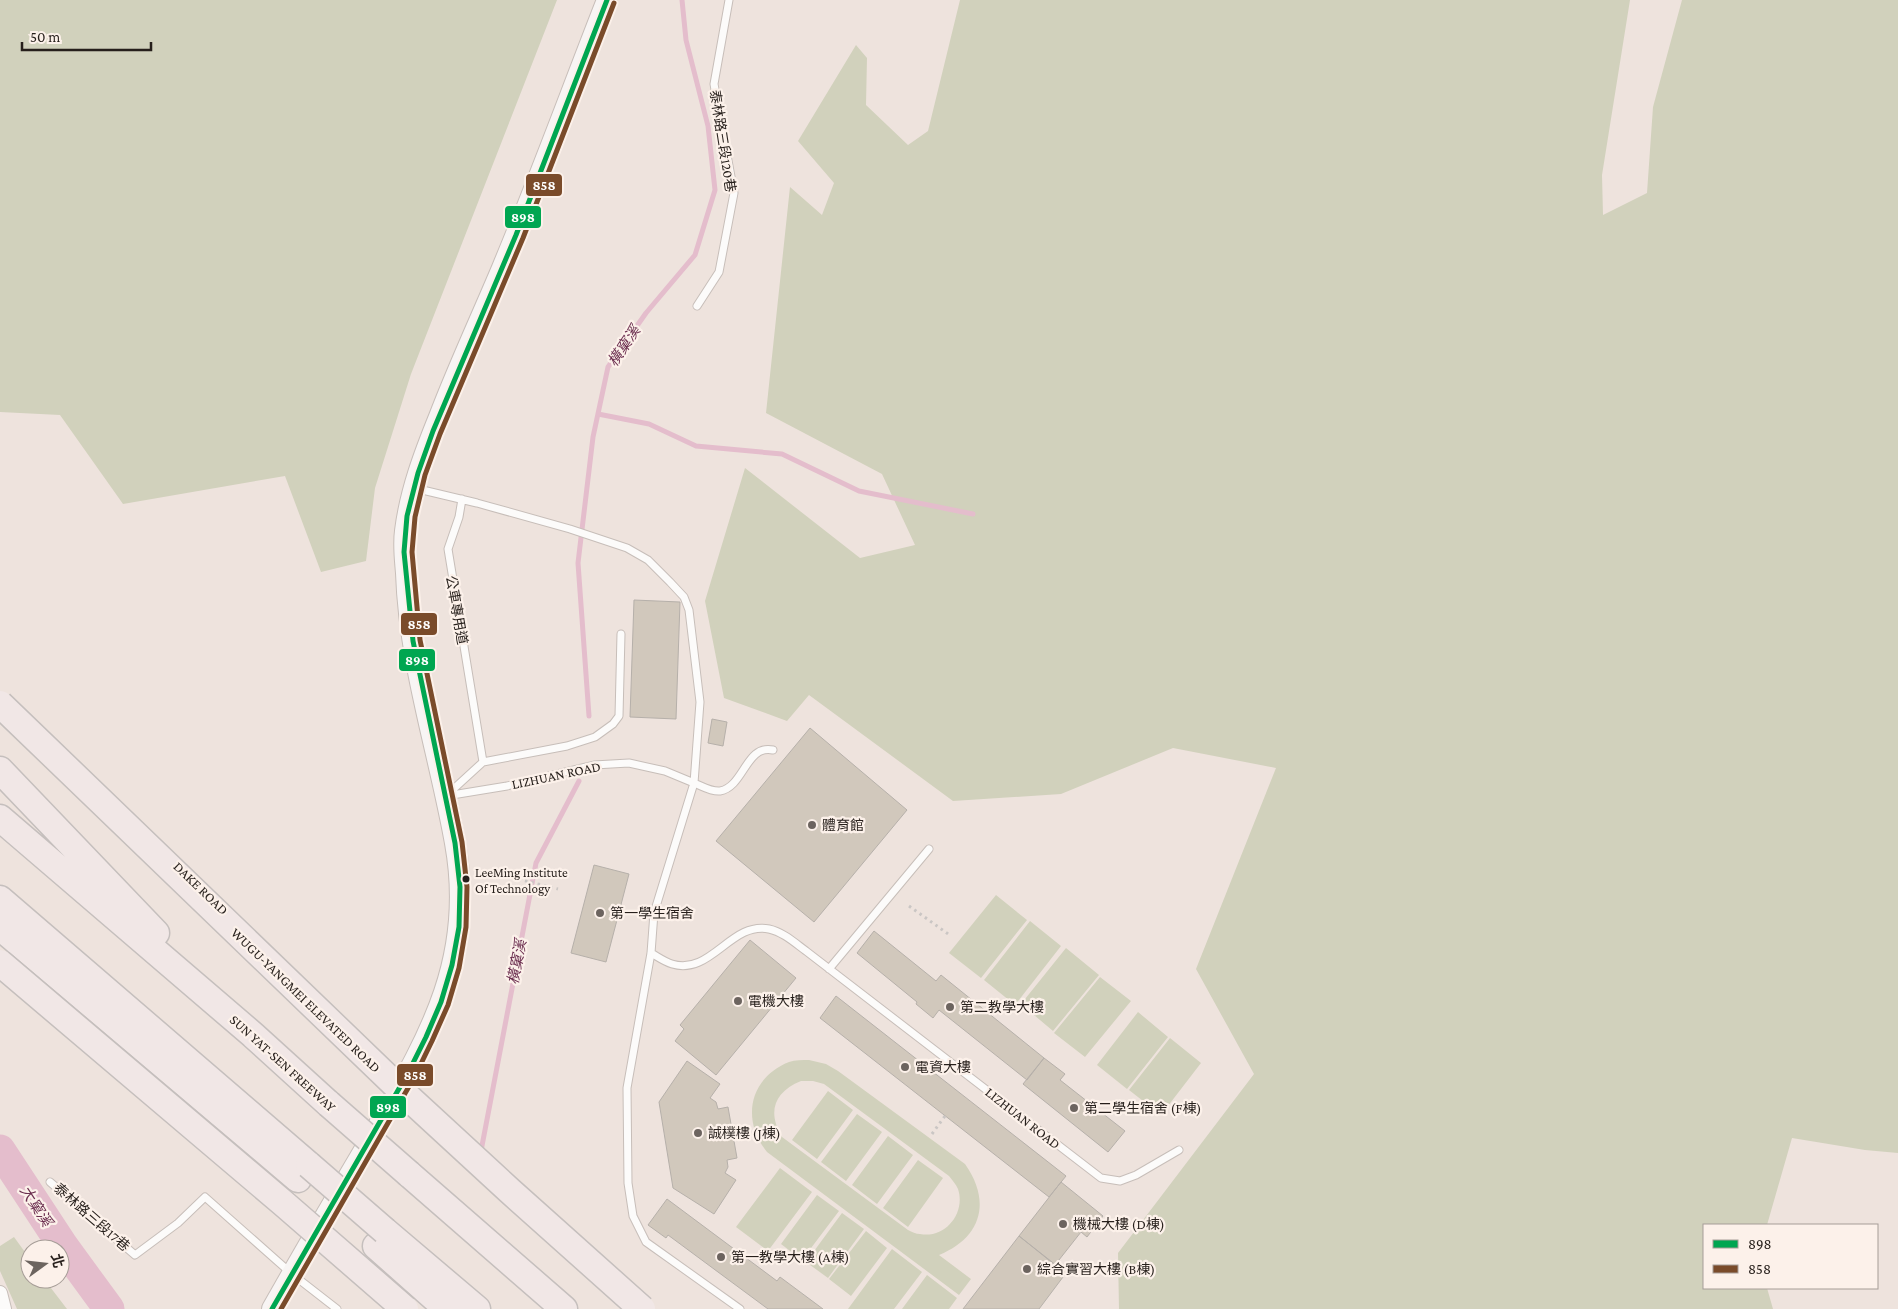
<svg xmlns="http://www.w3.org/2000/svg" width="1898" height="1309" viewBox="0 0 1898 1309" font-family="'Crimson Pro','Noto Sans TC',serif">
  <rect width="100%" height="100%" fill="#eee3dd"/>
  <!-- green -->
  <path fill="#d1d1bc" fill-rule="evenodd" d="M0 0H557L411 374 375 488 366 561 321 572 285 476 123 504 60 415 0 412Z
    M960 0H1630L1602 175 1603 215 1647 193 1653 107 1682 0H1898V1153L1865 1150 1792 1138 1767 1225H1704V1288H1767L1773 1309H1119L1118 1253 1254 1074 1196 969 1276 768 1173 748 1061 794 953 801 809 695 787 721 724 698 705 601 745 468 860 558 915 545 882 474 766 413 790 187 822 215 834 183 798 141 856 45 867 58 866 105 908 145 928 131Z
    M996 895 1027 920 981 978 949 953Z
    M1030 921 1061 946 1015 1005 984 980Z
    M1066 948 1099 975 1053 1031 1021 1004Z
    M1100 977 1131 1001 1085 1057 1054 1033Z
    M1138 1012 1168 1037 1127 1089 1097 1065Z
    M1170 1038 1201 1063 1161 1115 1129 1090Z
    M809 1060 826 1064 838 1071 965 1164C992 1202 981 1238 939 1255L971 1279 959 1295 767 1152C741 1120 749 1078 789 1062 795 1060 803 1060 809 1060ZM801 1081H813L824 1084 949 1176C952 1180 956 1184 958 1189 966 1213 945 1239 920 1234 916 1234 912 1232 908 1230L782 1137C767 1112 774 1092 801 1081Z
    M828 1091 853 1110 817 1159 792 1140Z
    M857 1114 882 1132 846 1181 821 1162Z
    M888 1136 913 1155 877 1204 852 1185Z
    M918 1160 943 1178 908 1227 883 1208Z
    M780 1168 812 1192 768 1251 736 1227Z
    M817 1195 839 1211 802 1260 781 1244Z
    M842 1213 864 1229 828 1278 806 1262Z
    M866 1231 887 1248 851 1296 829 1279Z
    M14 1237 30 1259V1279H44L67 1309H17L0 1271V1246Z
    M892 1249 922 1272 894 1309H848Z
    M927 1275 957 1298 949 1309H902Z"/>
  <g fill="none" stroke-linecap="round" stroke-linejoin="round">
    <!-- stream -->
    <path stroke="#e4bdcc" stroke-width="5" d="M598 414 649 424 696 446 782 454 859 491 973 514
      M589 716 578 563 593 437 608 367 646 313 695 255 715 190 708 126 686 40 682 0
      M481 1151 536 863 579 781
      M0 1164 8 1161"/>
    <!-- river -->
    <path stroke="#e4bdcc" stroke-width="31" d="M0 1150 63 1246 109 1309"/>
  </g>
  <!-- building -->
  <path fill="#d1c8bc" stroke="#b6b0aa" d="M634 600 680 602 676 719 630 717Z
    M712 719 727 722 723 746 708 743Z
    M810 728 907 810 814 922 716 841Z
    M594 865 629 874 606 962 571 953Z
    M874 931 936 981 941 975 1044 1058 1027 1080 939 1010 933 1018 916 1004 917 1002 857 953Z
    M750 940 796 978 716 1075 675 1041 684 1029 680 1025Z
    M836 996 1066 1176 1049 1197 820 1018Z
    M1044 1058 1065 1074 1060 1080 1125 1131 1108 1152 1023 1084Z
    M687 1061 720 1084 710 1098 716 1102 718 1109 728 1107 737 1158 727 1160 728 1167 725 1173 736 1180 714 1214 673 1188 659 1102Z
    M1061 1182 1103 1216 1087 1237 1081 1232 1055 1265 1019 1236Z
    M667 1199 777 1281 780 1277 823 1309H768L668 1235 666 1238 648 1225Z
    M1019 1236 1066 1273 1039 1309H963Z"/>
  <g fill="none" stroke-linecap="round" stroke-linejoin="round">
    <defs>
      <path id="lane" d="M697 306 719 272 734 193 714 84 729 0
        M414 488 477 503 570 529 627 548 648 560 670 582 684 597 689 610 700 702 694 783C702 786 711 792 720 791 744 787 746 744 773 750
        M462 499 459 517 448 549 483 762
        M448 794 483 762 567 746 595 737 613 724 619 716 621 634
        M446 796 507 786 594 765 629 763 665 771 694 783 654 913 651 953 627 1088 628 1183 633 1216 646 1242 740 1309
        M651 953C658 957 665 962 672 964 711 976 731 921 769 929 783 932 795 943 806 951L1101 1178 1120 1181 1136 1175 1179 1150
        M829 969 929 849
        M50 1182 135 1255 178 1223 205 1197 292 1274 337 1309"/>
      <path id="street" d="M0 1293 4 1309"/>
      <path id="secondary" d="M272 1309C303 1254 335 1199 367 1145 424 1045 477 964 455 843 439 753 409 665 406 573 405 560 403 545 405 531 410 491 424 454 439 417 458 367 481 318 502 268 539 180 572 89 607 0"/>
      <path id="highway" d="M0 770 156 933
        M0 818 253 1035 329 1104
        M0 899 309 1165
        M0 927 298 1179
        M409 1174 564 1309
        M385 1231 477 1309
        M376 1246 447 1309"/>
    </defs>
    <!-- lane casing -->
    <use href="#lane" stroke="#c7beb9" stroke-width="9"/>
    <!-- street casing -->
    <use href="#street" stroke="#c7beb9" stroke-width="16"/>
    <!-- secondary casing -->
    <use href="#secondary" stroke="#c7beb9" stroke-width="22"/>
    <!-- highway casing -->
    <use href="#highway" stroke="#c5bfbd" stroke-width="29"/>
    <!-- path -->
    <path stroke="#cac6c4" stroke-width="3" stroke-dasharray="2.5 4" stroke-linecap="butt" d="M506 876 558 889
      M909 906 951 936
      M932 1134 945 1116"/>
    <!-- lane -->
    <use href="#lane" stroke="#fcfbfa" stroke-width="7"/>
    <!-- street -->
    <use href="#street" stroke="#fcfbfa" stroke-width="14"/>
    <!-- secondary -->
    <use href="#secondary" stroke="#f8f5f4" stroke-width="20"/>
    <!-- highway -->
    <use href="#highway" stroke="#f1e7e6" stroke-width="26"/>
    <defs>
      <path id="highway-bridge" d="M0 704 409 1098 510 1191 642 1309
        M0 963 283 1203 405 1309
        M329 1104 409 1174
        M309 1165 385 1231"/>
    </defs>
    <!-- highway-bridge casing -->
    <use href="#highway-bridge" stroke="#c5bfbd" stroke-width="29" stroke-linecap="butt"/>
    <!-- highway-bridge -->
    <use href="#highway-bridge" stroke="#f1e7e6" stroke-width="26"/>
    <defs>
      <path id="bus-1" d="M272 1309 408 1073 426 1037 441 1002 452 965 459 927 460 887 455 843 413 641 404 552 407 516 418 473 433 431 516 235 607 0"/>
      <path id="bus-2" d="M281 1309 415 1076 432 1041 448 1005 459 968 466 927 467 887 462 842 420 640 412 552 415 517 425 475 440 434 523 238 614 3"/>
    </defs>
    <!-- bus-1 casing -->
    <use href="#bus-1" stroke="#fcf1ea" stroke-width="9"/>
    <!-- bus-2 casing -->
    <use href="#bus-2" stroke="#fcf1ea" stroke-width="9"/>
    <!-- bus-1 -->
    <use href="#bus-1" stroke="#00a651" stroke-width="5"/>
    <!-- bus-2 -->
    <use href="#bus-2" stroke="#7a4b2a" stroke-width="5"/>
  </g>
  <!-- markers -->
  <g fill="#6c645f" stroke="#fcf1ea" stroke-width="2">
    <circle cx="812" cy="825" r="5"/>
    <circle cx="600" cy="913" r="5"/>
    <circle cx="738" cy="1001" r="5"/>
    <circle cx="950" cy="1007" r="5"/>
    <circle cx="905" cy="1067" r="5"/>
    <circle cx="1074" cy="1108" r="5"/>
    <circle cx="698" cy="1133" r="5"/>
    <circle cx="1063" cy="1224" r="5"/>
    <circle cx="721" cy="1257" r="5"/>
    <circle cx="1027" cy="1269" r="5"/>
  </g>
  <circle fill="#261f1b" stroke="#fcf1ea" stroke-width="2" cx="466" cy="879" r="4.5"/>
  <g text-anchor="middle" stroke-width="4.5" stroke-linejoin="round" paint-order="stroke">
    <!-- bus labels -->
    <g font-size="13" fill="#261f1b" stroke="#fcf1ea" text-anchor="start">
      <text x="475" y="877">LeeMing Institute<tspan x="475" dy="16">Of Technology</tspan></text>
    </g>
    <!-- street labels -->
    <g font-size="14" fill="#261f1b" stroke="#fcf1ea">
      <text transform="translate(723 141) rotate(81)" y="5">泰林路三段120巷</text>
      <text transform="translate(457 610) rotate(80)" y="5">公車專用道</text>
      <text transform="translate(556 775) rotate(-12)" y="5">LIZHUAN ROAD</text>
      <text transform="translate(201 888) rotate(44)" y="5">DAKE ROAD</text>
      <text transform="translate(306 1000) rotate(44)" y="5">WUGU-YANGMEI ELEVATED ROAD</text>
      <text transform="translate(283 1063) rotate(42)" y="5">SUN YAT-SEN FREEWAY</text>
      <text transform="translate(1023 1118) rotate(38)" y="5">LIZHUAN ROAD</text>
      <text transform="translate(92 1217) rotate(41)" y="5">泰林路三段17巷</text>
    </g>
    <!-- poi labels -->
    <g font-size="14" fill="#261f1b" stroke="#fcf1ea" text-anchor="start">
      <text x="822" y="830">體育館</text>
      <text x="610" y="918">第一學生宿舍</text>
      <text x="748" y="1006">電機大樓</text>
      <text x="960" y="1012">第二教學大樓</text>
      <text x="915" y="1072">電資大樓</text>
      <text x="1084" y="1113">第二學生宿舍 (F棟)</text>
      <text x="708" y="1138">誠樸樓 (J棟)</text>
      <text x="1073" y="1229">機械大樓 (D棟)</text>
      <text x="731" y="1262">第一教學大樓 (A棟)</text>
      <text x="1037" y="1274">綜合實習大樓 (B棟)</text>
    </g>
    <!-- water labels -->
    <g font-size="15" font-style="italic" fill="#6c2f50" stroke="#fcf1ea">
      <text transform="translate(624 346) rotate(-56)" y="5">橫窠溪</text>
      <text transform="translate(517 962) rotate(-79)" y="5">橫窠溪</text>
      <text transform="translate(36 1206) rotate(57)" y="5">大窠溪</text>
    </g>
  </g>
  <g stroke="#fcf1ea" stroke-width="2">
    <rect x="525" y="173" width="38" height="24" rx="5" fill="#7a4b2a"/>
    <rect x="504" y="205" width="38" height="24" rx="5" fill="#00a651"/>
    <rect x="400" y="612" width="38" height="24" rx="5" fill="#7a4b2a"/>
    <rect x="398" y="648" width="38" height="24" rx="5" fill="#00a651"/>
    <rect x="396" y="1063" width="38" height="24" rx="5" fill="#7a4b2a"/>
    <rect x="369" y="1095" width="38" height="24" rx="5" fill="#00a651"/>
  </g>
  <g font-size="14" text-anchor="middle" font-weight="bold" fill="#fff">
    <text x="544" y="190">858</text>
    <text x="523" y="222">898</text>
    <text x="419" y="629">858</text>
    <text x="417" y="665">898</text>
    <text x="415" y="1080">858</text>
    <text x="388" y="1112">898</text>
  </g>
  <!-- legend -->
  <rect x="1703" y="1224" width="175" height="65" fill="#fcf1ea" stroke="#a69d97"/>
  <rect x="1713" y="1240" width="25" height="8" fill="#00a651" stroke="#a69d97"/>
  <text x="1748" y="1249" font-size="15" fill="#261f1b">898</text>
  <rect x="1713" y="1265" width="25" height="8" fill="#7a4b2a" stroke="#a69d97"/>
  <text x="1748" y="1274" font-size="15" fill="#261f1b">858</text>
  <!-- north arrow -->
  <g transform="translate(45 1264) rotate(75)"><circle r="24" fill="#fcf1ea" stroke="#a69d97"/>
  <path d="M0-4L9 19L0 12L-9 19Z" fill="#6c645f"/>
  <text y="-8" font-size="14" font-weight="bold" text-anchor="middle" fill="#261f1b">北</text>
  </g>
  <!-- scale -->
  <path d="M22 42v8h129v-8" fill="none" stroke="#261f1b" stroke-width="2.5"/>
  <text x="30" y="42" font-size="15" fill="#261f1b" stroke="#fcf1ea" stroke-width="4" paint-order="stroke">50 m</text>
</svg>
